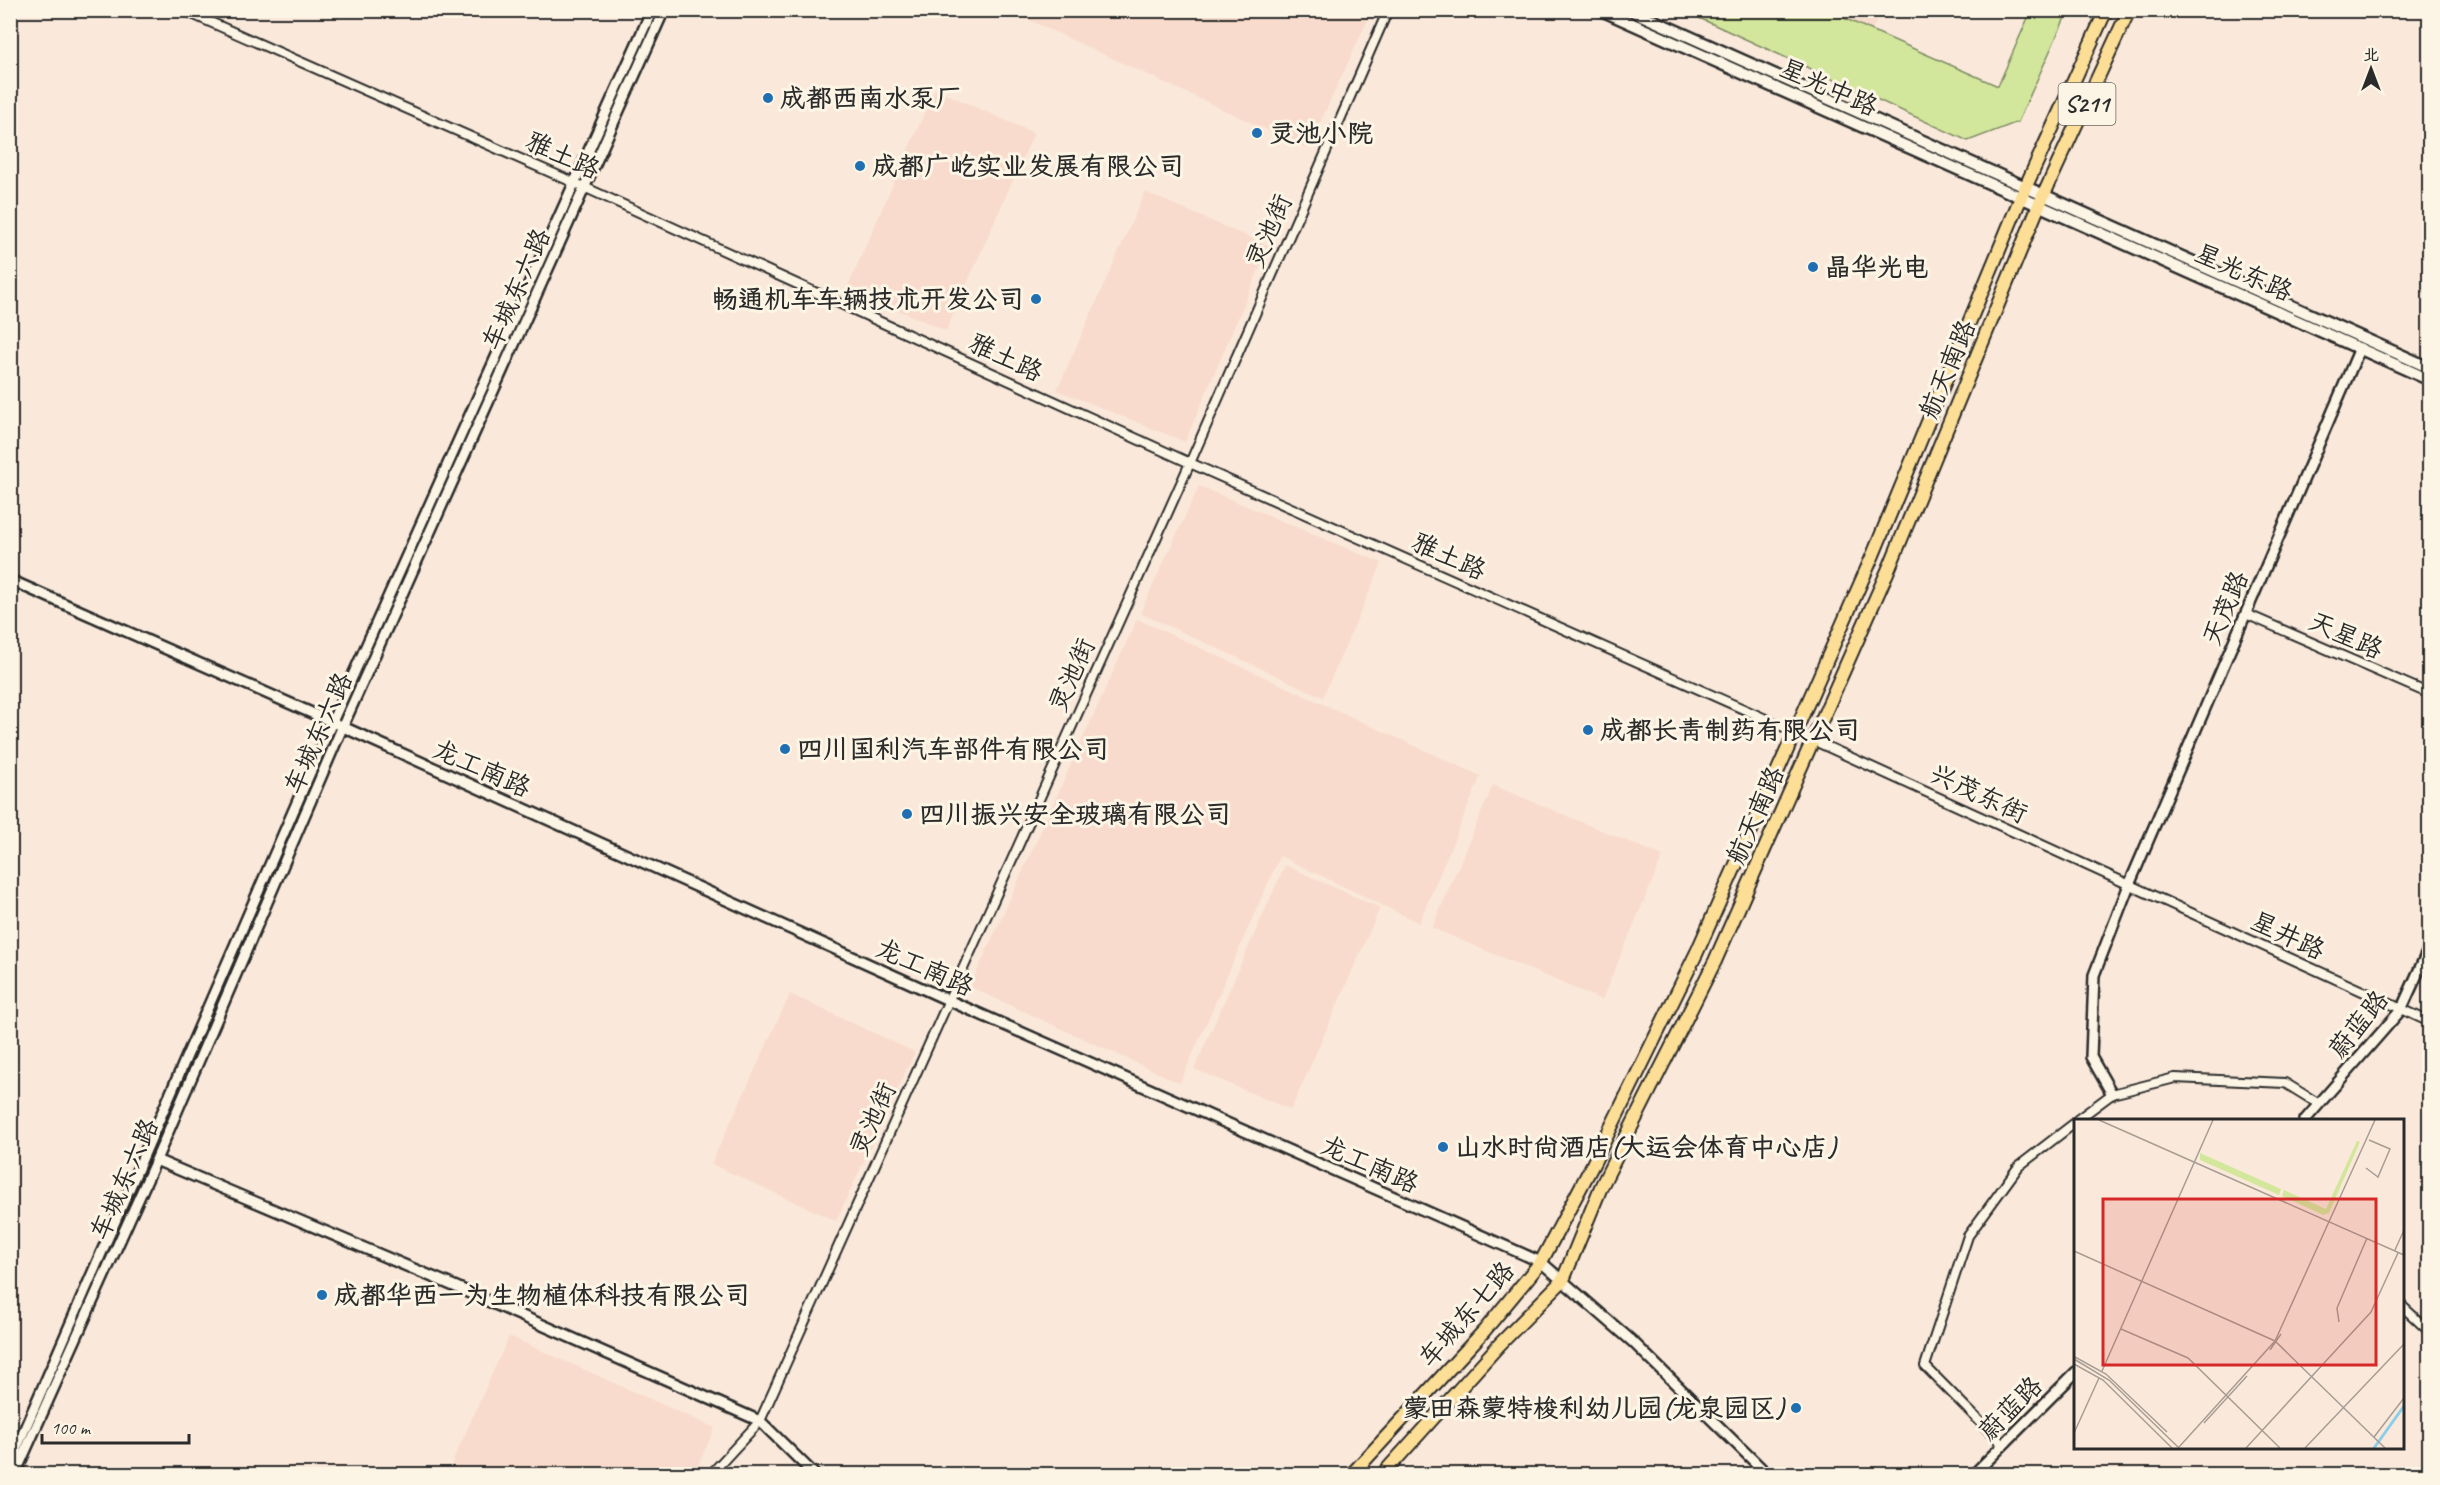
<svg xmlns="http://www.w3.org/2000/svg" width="2440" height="1485" viewBox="0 0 2440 1485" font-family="Caveat,'LXGW WenKai TC',sans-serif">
  <rect width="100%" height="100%" fill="#fae9da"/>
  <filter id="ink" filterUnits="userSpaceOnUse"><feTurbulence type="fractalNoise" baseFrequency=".0167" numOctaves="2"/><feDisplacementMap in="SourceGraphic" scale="12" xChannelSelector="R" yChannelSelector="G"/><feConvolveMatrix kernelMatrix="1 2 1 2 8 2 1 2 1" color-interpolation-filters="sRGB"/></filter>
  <g filter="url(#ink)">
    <!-- built -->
    <path fill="#f8dbcc" d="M1020 10H1372V11L1308 149 1018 15Z
      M1828 11H1881L1872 30Z
      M935 89 1034 133 946 331 847 288Z
      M1145 192 1269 246 1185 442 1057 390Z
      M1199 486 1382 563 1323 697 1140 613Z
      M1137 619 1481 776 1419 923 1280 856 1180 1083 970 987Z
      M1493 785 1663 856 1602 1000 1432 928Z
      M1285 865 1380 908 1291 1110 1194 1069Z
      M790 994 915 1052 836 1221 711 1164Z
      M509 1336 715 1428 694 1474H447Z"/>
    <!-- green -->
    <path fill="#d2e79c" stroke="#7e8964" stroke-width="1.5" d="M1684 11H1828L1998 86 2031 11H2068L2018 122 1968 141Z"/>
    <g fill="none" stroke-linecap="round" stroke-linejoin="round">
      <defs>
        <path id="minor" d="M183 10 584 187 1190 463 1795 732 2430 1022
          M2246 614 2430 694
          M2077 1120 2112 1094 2175 1078 2285 1083 2319 1104
          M2402 1306 2430 1332
          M2003 1445 1925 1366 1968 1236 2019 1166 2076 1122
          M711 1474 760 1421 1190 463 1388 10"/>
        <path id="tertiary" d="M10 580 332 722 948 1000 1541 1262 1633 1342 1767 1474
          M2112 1094 2091 1057 2094 975 2129 885 2360 348
          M2305 1120 2401 1010 2430 946
          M156 1160 454 1286 760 1421 814 1474
          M10 1463 332 722 652 10
          M15 1474 156 1160 342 728 664 10
          M1974 1474 2076 1372"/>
        <path id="secondary" d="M1601 10 2430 380
          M1630 10 2430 368"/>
        <path id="primary" d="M1352 1474 1484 1331 1541 1262 1593 1164 1697 952 1795 732 1873 555 2021 197 2106 10
          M1383 1474 1499 1345 1563 1280 1601 1187 1715 961 1890 566 2039 205 2129 10"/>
      </defs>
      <!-- minor casing -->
      <use href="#minor" stroke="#2b2b2b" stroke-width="12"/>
      <!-- tertiary casing -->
      <use href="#tertiary" stroke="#2b2b2b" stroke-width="14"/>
      <!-- secondary casing -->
      <use href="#secondary" stroke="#2b2b2b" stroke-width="15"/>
      <!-- primary casing -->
      <use href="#primary" stroke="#2b2b2b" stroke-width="16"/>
      <!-- minor -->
      <use href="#minor" stroke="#fcf5e5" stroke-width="8"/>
      <!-- tertiary -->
      <use href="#tertiary" stroke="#fcf5e5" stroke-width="9"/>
      <!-- secondary -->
      <use href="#secondary" stroke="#fcf5e5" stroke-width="10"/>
      <!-- primary -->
      <use href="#primary" stroke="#fcde96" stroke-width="12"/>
    </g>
  </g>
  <!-- markers -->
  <g fill="#1f6fb2" stroke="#fcf5e5" stroke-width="2">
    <circle cx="768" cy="98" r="6"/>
    <circle cx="1257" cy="133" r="6"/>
    <circle cx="860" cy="166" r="6"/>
    <circle cx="1813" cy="267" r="6"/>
    <circle cx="1036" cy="299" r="6"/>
    <circle cx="1588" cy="730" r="6"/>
    <circle cx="785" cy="749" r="6"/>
    <circle cx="907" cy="814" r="6"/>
    <circle cx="1443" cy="1147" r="6"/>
    <circle cx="322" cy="1295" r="6"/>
    <circle cx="1796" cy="1408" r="6"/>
  </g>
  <g text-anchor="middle" stroke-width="6" stroke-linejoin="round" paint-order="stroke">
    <!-- shield labels -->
    <rect fill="#fcf5e5" stroke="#6a6863" stroke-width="1.5" x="2058.5" y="83" width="57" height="42" rx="4.5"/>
    <g font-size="24" font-weight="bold" fill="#2b2b2b">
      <text x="2087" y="112">S211</text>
    </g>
    <!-- street labels -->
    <g font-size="26" fill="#2b2b2b" stroke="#fcf5e5">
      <text transform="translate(1829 87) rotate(24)" y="9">星光中路</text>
      <text transform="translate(563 155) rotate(24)" y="9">雅土路</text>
      <text transform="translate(1268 231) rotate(-66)" y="9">灵池街</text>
      <text transform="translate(2244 272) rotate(24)" y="9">星光东路</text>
      <text transform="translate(516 289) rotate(-66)" y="9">车城东六路</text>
      <text transform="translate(1006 357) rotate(25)" y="9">雅土路</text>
      <text transform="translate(1947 369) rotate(-67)" y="9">航天南路</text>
      <text transform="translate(1449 556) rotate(24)" y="9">雅土路</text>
      <text transform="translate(2225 608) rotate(-67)" y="9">天茂路</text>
      <text transform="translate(2346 635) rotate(24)" y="9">天星路</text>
      <text transform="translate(1071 675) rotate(-66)" y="9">灵池街</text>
      <text transform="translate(318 733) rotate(-66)" y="9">车城东六路</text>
      <text transform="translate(482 768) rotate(24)" y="9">龙工南路</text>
      <text transform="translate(1979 793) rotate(25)" y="9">兴茂东街</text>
      <text transform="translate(1755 815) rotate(-66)" y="9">航天南路</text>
      <text transform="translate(2288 935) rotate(25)" y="9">星井路</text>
      <text transform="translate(925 967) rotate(24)" y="9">龙工南路</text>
      <text transform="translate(2358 1024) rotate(-51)" y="9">蔚蓝路</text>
      <text transform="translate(872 1119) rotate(-66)" y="9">灵池街</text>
      <text transform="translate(1370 1164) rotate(24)" y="9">龙工南路</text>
      <text transform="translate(124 1179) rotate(-66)" y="9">车城东六路</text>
      <text transform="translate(1466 1314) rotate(-49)" y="9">车城东七路</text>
      <text transform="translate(2010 1408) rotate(-45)" y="9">蔚蓝路</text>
    </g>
    <!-- poi labels -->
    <g font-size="26" font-weight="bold" fill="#2b2b2b" stroke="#fcf5e5" text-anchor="start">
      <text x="780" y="107">成都西南水泵厂</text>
      <text x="1269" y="142">灵池小院</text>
      <text x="872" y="175">成都广屹实业发展有限公司</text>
      <text x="1825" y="276">晶华光电</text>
      <text x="1024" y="308" text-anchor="end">畅通机车车辆技术开发公司</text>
      <text x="1600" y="739">成都长青制药有限公司</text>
      <text x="797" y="758">四川国利汽车部件有限公司</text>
      <text x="919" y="823">四川振兴安全玻璃有限公司</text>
      <text x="1455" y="1156">山水时尚酒店(大运会体育中心店)</text>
      <text x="334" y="1304">成都华西一为生物植体科技有限公司</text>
      <text x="1784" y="1417" text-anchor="end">蒙田森蒙特梭利幼儿园(龙泉园区)</text>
    </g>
  </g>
  <!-- overview -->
  <g transform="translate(2074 1119)">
    <rect width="330" height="330" fill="#fae9da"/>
    <path d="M283 22 286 23 255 94 249 96 208 77 210 71 252 90ZM126 34 207 70 205 76 126 41Z" fill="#d2e79c"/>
    <path fill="none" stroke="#8aceeb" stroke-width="3" d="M300 329 330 287"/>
    <path fill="none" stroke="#a79d94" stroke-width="1.5" d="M25 1 330 136M292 49 304 58 316 30 295 21M321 131 330 111M0 132 201 222 311 329M265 203 263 189 293 119M47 210 114 239 206 329M196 231 207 215M1 238 32 255 93 313M0 240 35 261 105 329M0 245 29 261 98 329M28 252 139 1M130 304 173 257M0 314 25 259M300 318 330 279M105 328 201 222 301 1M172 329 297 193 324 134M231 329 330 225"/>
    <path fill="#d62828" fill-opacity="0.15" stroke="#d62828" stroke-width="3" d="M29 80H302V246H29Z"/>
    <rect width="330" height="330" fill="none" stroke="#2b2b2b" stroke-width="3"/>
  </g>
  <!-- margin -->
  <rect width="2440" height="1485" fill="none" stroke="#fcf5e5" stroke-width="36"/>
  <rect x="18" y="18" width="2404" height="1449" fill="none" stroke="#2b2b2b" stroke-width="2" filter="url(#ink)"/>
  <!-- north arrow -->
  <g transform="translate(2371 69)" stroke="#fcf5e5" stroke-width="4.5" paint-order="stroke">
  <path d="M0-4.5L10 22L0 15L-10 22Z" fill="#2b2b2b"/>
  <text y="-9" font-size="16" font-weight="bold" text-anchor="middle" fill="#2b2b2b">北</text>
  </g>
  <!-- scale -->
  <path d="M42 1434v9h147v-9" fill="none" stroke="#2b2b2b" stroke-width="3"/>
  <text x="51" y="1434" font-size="18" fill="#2b2b2b" stroke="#fcf5e5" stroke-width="4.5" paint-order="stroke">100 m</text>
</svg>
